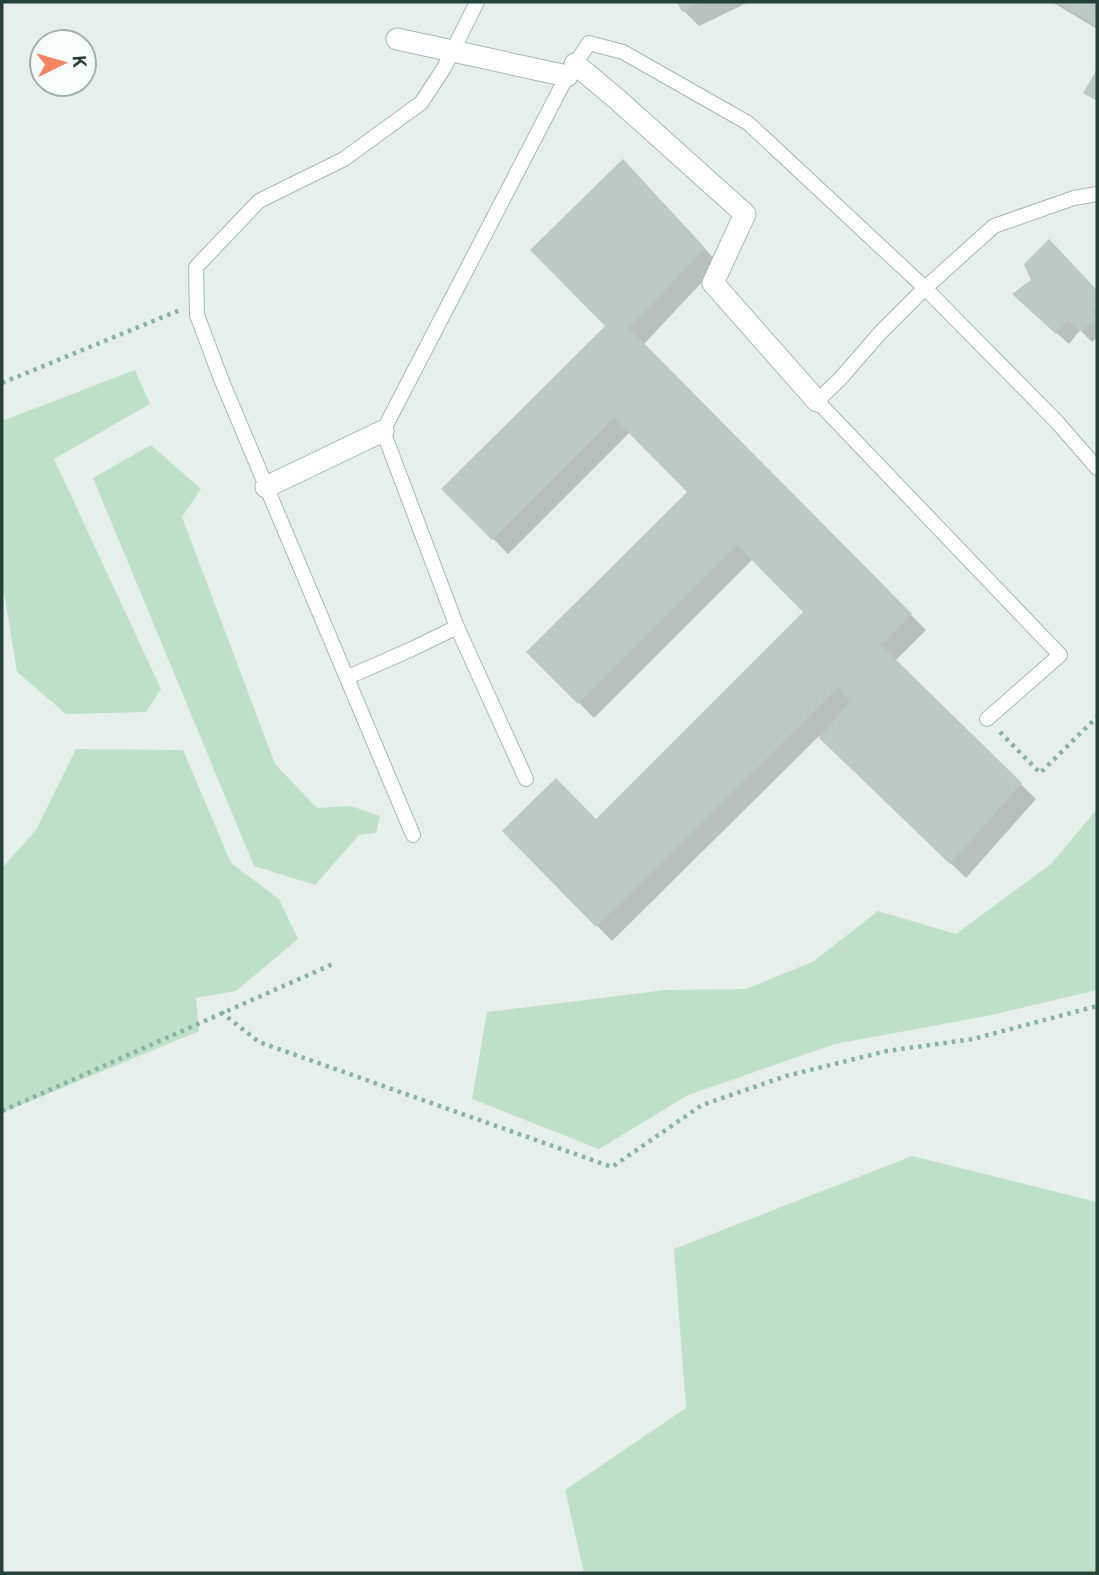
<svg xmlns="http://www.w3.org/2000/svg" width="1099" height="1575" viewBox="0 0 1099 1575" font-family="'DM Sans',sans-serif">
  <rect width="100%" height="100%" fill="#e6efeb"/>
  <!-- green -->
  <path fill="#bfe0c8" d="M135 370 150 404 54 459 161 689 146 712 66 714 17 672 2 579V421Z
    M151 445 201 489 182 517 275 764 317 808 351 806 380 816 376 833 359 835 315 885 254 866 93 478Z
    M76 749 183 750 231 863 279 899 298 939 236 991 196 998 199 1031 2 1113V868L36 830Z
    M1097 809V990L992 1015 835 1044 688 1095 599 1149 472 1099 487 1012 665 990 746 989 814 961 878 911 956 934 1051 864Z
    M912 1156 1097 1202V1573H584L565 1490 686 1408 674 1249Z"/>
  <!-- shadow -->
  <path fill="#0003" d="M679 2H749L699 26 684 11Z
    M1052 2H1097V29Z
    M638 176 719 264 643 345 926 630 895 661 1036 799 966 878 819 736 612 941 505 831 597 821 806 612 753 559 594 718 529 652 689 492 630 432 508 554 444 489 608 326Z
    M1060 253 1097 292V338L1092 342 1080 330 1069 344 1026 305 1034 280Z"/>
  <!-- building -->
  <path fill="#bbcac4" d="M677 2H703L682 12Z
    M1056 2H1097V26Z
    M1097 69V101L1083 93Z
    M623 159 705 248 629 328 912 614 881 645 1022 783 950 864 819 738 850 701 838 688 596 927 502 831 556 778 596 819 803 612 737 545 578 704 526 652 687 492 614 418 492 540 441 489 605 326 530 250Z
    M1049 239 1097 290V307L1092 310 1097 319 1079 332 1068 320 1056 334 1012 294 1031 280 1024 264Z"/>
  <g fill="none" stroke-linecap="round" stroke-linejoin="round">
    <defs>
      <path id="service" d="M348 677 412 649 457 627
        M987 719 1060 655 817 401 840 379 880 333 925 288 994 226 1074 198 1097 194
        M526 779 457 627 383 431 567 76 589 43 623 52 748 123 925 288 1057 422 1097 468
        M413 835 221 379 197 315 196 267 259 201 344 159 421 103 444 68 477 2"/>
      <path id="minor" d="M397 39 567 76
        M575 64 618 100 745 214 713 283 817 401
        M266 487 383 431"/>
    </defs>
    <!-- service casing -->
    <use href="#service" stroke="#a8b8b2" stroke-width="16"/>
    <!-- minor casing -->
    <use href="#minor" stroke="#a8b8b2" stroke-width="23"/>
    <!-- path -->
    <path stroke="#86b3a5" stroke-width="4.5" stroke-dasharray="3.5 5" stroke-linecap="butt" d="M2 383 180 310
      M1000 732 1040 773 1097 717
      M221 1012 259 1042 612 1167 702 1105 786 1076 887 1051 973 1039 1097 1006
      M2 1111 333 964"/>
    <!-- service -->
    <use href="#service" stroke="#fff" stroke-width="14"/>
    <!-- minor -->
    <use href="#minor" stroke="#fff" stroke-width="21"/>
  </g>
  <!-- border -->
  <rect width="1099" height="1575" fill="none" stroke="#24423a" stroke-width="7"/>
  <!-- north arrow -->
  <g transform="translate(63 63) rotate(85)"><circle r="33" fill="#f7fbf9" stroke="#a3b1ad" stroke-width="2"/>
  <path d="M0-5L12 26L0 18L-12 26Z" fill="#f4845f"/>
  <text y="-10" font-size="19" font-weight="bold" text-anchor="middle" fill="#24423a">K</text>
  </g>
</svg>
